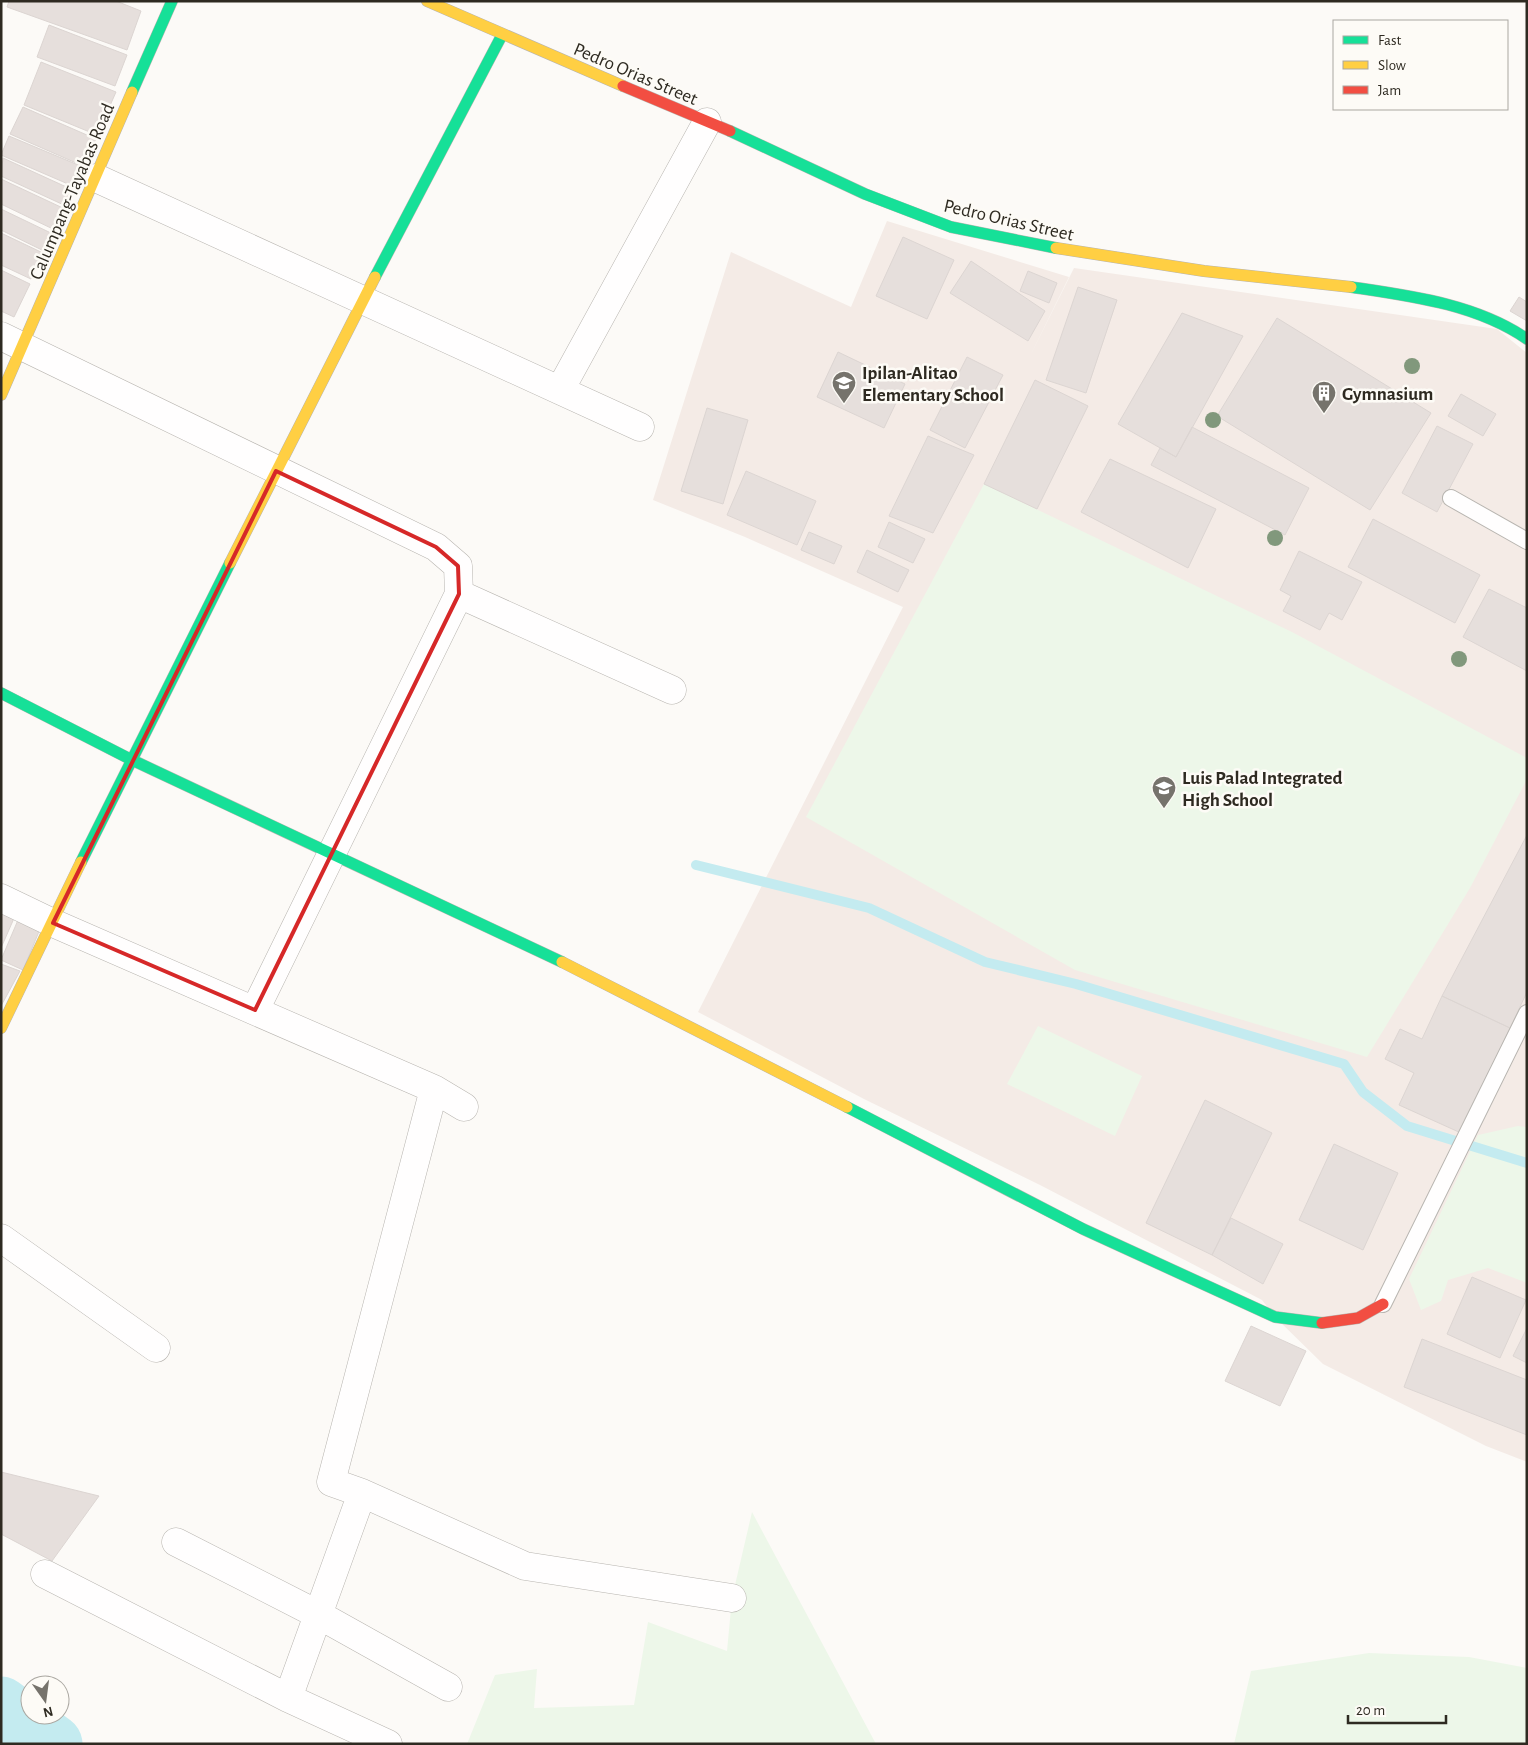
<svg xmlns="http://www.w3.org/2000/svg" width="1528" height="1745" viewBox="0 0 1528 1745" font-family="'Alegreya Sans',sans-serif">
  <rect width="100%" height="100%" fill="#fcfaf7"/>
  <!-- education -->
  <path fill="#f4ebe6" d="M887 221 1069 277 1029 358 1074 268 1497 329 1527 353V1462L1486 1446 1323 1364 1275 1317 1262 1300 1040 1185 864 1099 698 1012 903 607 745 537 653 500 731 252 851 307Z"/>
  <!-- green -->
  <path fill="#edf7e9" d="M984 484 1292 632 1527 758V779L1470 888 1367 1057 1075 970 806 817Z
    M1038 1026 1142 1076 1115 1136 1007 1084Z
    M1518 1126 1527 1127V1283L1488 1268 1448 1280 1441 1301 1421 1310 1409 1279 1478 1135Z
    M752 1512 876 1744H467L495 1675 537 1669 534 1708 634 1705 648 1622 727 1651 732 1598Z
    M1369 1653 1469 1657 1527 1668V1744H1234L1251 1671Z"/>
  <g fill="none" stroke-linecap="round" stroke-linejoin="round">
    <!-- stream -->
    <path stroke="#c4ebf0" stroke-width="10" d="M696 865 869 908 985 962 1076 984 1344 1064 1363 1092 1407 1126 1527 1163"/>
    <!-- river -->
    <path stroke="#c4ebf0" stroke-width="59" d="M1 1706 53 1744"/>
  </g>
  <!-- building -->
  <path fill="#e6dfdc" stroke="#dcd5d2" d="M9 1H116L141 11 127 50 7 7Z
    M49 25 127 55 115 86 37 57Z
    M41 62 116 92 97 135 24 105Z
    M23 107 96 139 83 166 10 134Z
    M9 136 83 167 75 187 1 155Z
    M3 158 73 190 66 206 1 176Z
    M1 179 65 209 55 230 1 204Z
    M1 209 53 234 44 251 1 230Z
    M1 233 43 253 31 279 1 265Z
    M903 237 954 260 927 319 876 296Z
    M971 261 1045 311 1028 341 950 293Z
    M1 270 30 284 14 317 1 311Z
    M1028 271 1057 283 1049 303 1020 291Z
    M1078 287 1117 300 1086 393 1046 380Z
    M1519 297 1527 302V321L1510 311Z
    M1182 313 1243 336 1176 457 1118 424Z
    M1277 318 1431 413 1370 510 1217 416Z
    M838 352 905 384 884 428 817 397Z
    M967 357 1003 375 965 448 930 430Z
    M1035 380 1088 406 1037 509 984 484Z
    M1461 394 1496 414 1483 436 1448 416Z
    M707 408 748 420 723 504 681 491Z
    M1437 426 1473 444 1437 512 1402 493Z
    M1192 427 1309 488 1285 535 1151 465 1160 448 1176 457Z
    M928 436 974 455 933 533 889 516Z
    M1110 459 1216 509 1188 568 1081 512Z
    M746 471 816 501 797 545 727 515Z
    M1373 519 1480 575 1455 623 1348 567Z
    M889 522 925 539 913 563 878 547Z
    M809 532 842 546 834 564 801 550Z
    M867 550 909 570 898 592 857 572Z
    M1299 551 1362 582 1342 620 1329 613 1320 630 1283 611 1291 596 1280 590Z
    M1489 589 1527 608V671L1463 637Z
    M1527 835V992L1510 1028 1442 996Z
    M1 911 15 916 1 948Z
    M18 920 40 929 23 970 1 960Z
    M1 964 20 971 1 1006Z
    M1442 996 1510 1028 1461 1133 1399 1105 1414 1073 1385 1059 1400 1029 1422 1039Z
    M1205 1100 1272 1133 1212 1255 1146 1223Z
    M1334 1144 1398 1173 1363 1250 1299 1220Z
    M1231 1218 1283 1244 1263 1284 1212 1255Z
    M1472 1277 1526 1300 1500 1358 1447 1334Z
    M1251 1326 1306 1351 1280 1406 1225 1381Z
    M1527 1328V1363L1513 1356Z
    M1422 1339 1527 1380V1435L1404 1387Z
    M1 1472 99 1496 52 1561 1 1534Z"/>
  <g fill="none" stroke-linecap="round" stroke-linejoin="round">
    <defs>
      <path id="lane" d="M1451 498 1527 541
        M1383 1304 1527 1013"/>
      <path id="street" d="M96 178 640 427
        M1 336 436 547 458 566 459 594 255 1010
        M560 390 707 122
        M459 594 672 690
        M1 898 53 923 434 1089 464 1107
        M434 1089 331 1482 362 1493 525 1566 732 1598
        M1 1238 156 1348
        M176 1542 319 1615 448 1687
        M45 1574 288 1698 388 1744
        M288 1698 362 1493"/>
      <path id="fast" d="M132 92 172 1
        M730 131 865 194 951 227 1056 248
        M375 277 502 35
        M1351 287C1411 296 1476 304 1527 339
        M1 693 130 759 562 962
        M81 862 230 563
        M847 1107 1083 1229 1275 1317 1322 1323"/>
      <path id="slow" d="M427 1 623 86
        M1056 248 1204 271 1351 287
        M1 395 132 92
        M230 563 375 277
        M562 962 847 1107
        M1 1028 81 862"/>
      <path id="jam" d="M623 86 730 131
        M1322 1323 1358 1318 1383 1304"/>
    </defs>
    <!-- lane casing -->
    <use href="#lane" stroke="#b8b5b0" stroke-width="18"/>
    <!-- street casing -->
    <use href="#street" stroke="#b8b5b0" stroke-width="29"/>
    <!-- fast casing -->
    <use href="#fast" stroke="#b8b5b0" stroke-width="12"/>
    <!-- slow casing -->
    <use href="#slow" stroke="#b8b5b0" stroke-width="12"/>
    <!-- jam casing -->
    <use href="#jam" stroke="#b8b5b0" stroke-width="12"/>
    <!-- lane -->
    <use href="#lane" stroke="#fffefe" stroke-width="16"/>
    <!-- street -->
    <use href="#street" stroke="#fffefe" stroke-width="28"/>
    <!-- fast -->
    <use href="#fast" stroke="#16e098" stroke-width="11"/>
    <!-- slow -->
    <use href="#slow" stroke="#ffcf43" stroke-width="11"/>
    <!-- jam -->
    <use href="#jam" stroke="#f24e42" stroke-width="11"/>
  </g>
  <!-- trees -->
  <g fill="#81987c">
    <circle cx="1412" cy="366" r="8"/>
    <circle cx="1213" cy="420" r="8"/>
    <circle cx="1275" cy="538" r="8"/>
    <circle cx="1459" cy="659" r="8"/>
  </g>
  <!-- marked area -->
  <path fill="none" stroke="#d62828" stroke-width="4" stroke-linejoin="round" d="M276 471 436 547 458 566 459 594 255 1010 53 923Z"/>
  <!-- icons -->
  <defs>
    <symbol id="school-pin" viewBox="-11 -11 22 30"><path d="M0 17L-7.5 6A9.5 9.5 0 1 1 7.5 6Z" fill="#76736c" stroke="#fdfbf6"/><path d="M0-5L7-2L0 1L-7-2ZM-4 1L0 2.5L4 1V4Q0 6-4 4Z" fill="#fff"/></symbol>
    <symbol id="building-pin" viewBox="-11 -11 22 30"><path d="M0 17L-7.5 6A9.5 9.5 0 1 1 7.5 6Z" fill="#76736c" stroke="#fdfbf6"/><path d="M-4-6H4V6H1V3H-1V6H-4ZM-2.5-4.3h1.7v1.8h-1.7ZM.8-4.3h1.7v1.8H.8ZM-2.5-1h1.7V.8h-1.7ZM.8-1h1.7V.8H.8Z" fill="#fff"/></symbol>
  </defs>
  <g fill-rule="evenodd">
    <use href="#school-pin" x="830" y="369" width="28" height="38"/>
    <use href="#building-pin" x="1310" y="379" width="28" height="38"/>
    <use href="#school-pin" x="1150" y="774" width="28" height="38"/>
  </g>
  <g text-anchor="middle" stroke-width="5" stroke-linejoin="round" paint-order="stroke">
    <!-- street labels -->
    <g font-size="19" fill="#2e2a21" stroke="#fdfbf6">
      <text transform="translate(636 73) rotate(23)" y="7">Pedro Orias Street</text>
      <text transform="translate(71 191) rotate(-67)" y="7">Calumpang-Tayabas Road</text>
      <text transform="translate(1009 219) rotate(13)" y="7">Pedro Orias Street</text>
    </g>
    <!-- poi labels -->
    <g font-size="19" font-weight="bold" fill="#2e2a21" stroke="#fdfbf6" text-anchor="start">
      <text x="862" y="379">Ipilan-Alitao<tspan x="862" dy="22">Elementary School</tspan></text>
      <text x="1342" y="400">Gymnasium</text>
      <text x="1182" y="784">Luis Palad Integrated<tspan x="1182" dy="22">High School</tspan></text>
    </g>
  </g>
  <!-- border -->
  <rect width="1528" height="1745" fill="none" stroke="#2e2a21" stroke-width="5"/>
  <!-- legend -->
  <rect x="1333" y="20" width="175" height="90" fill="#fdfbf6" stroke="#aaa7a1"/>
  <rect x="1343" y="36" width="25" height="8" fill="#16e098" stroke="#aaa7a1"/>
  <text x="1378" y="45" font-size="15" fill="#2e2a21">Fast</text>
  <rect x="1343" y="61" width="25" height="8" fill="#ffcf43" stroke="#aaa7a1"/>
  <text x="1378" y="70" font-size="15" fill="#2e2a21">Slow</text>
  <rect x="1343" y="86" width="25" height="8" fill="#f24e42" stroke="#aaa7a1"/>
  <text x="1378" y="95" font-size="15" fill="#2e2a21">Jam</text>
  <!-- north arrow -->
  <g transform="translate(45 1700) rotate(166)"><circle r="24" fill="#fdfbf6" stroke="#aaa7a1"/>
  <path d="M0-4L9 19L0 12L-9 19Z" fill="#76736c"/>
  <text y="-8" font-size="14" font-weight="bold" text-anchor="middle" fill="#2e2a21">N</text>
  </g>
  <!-- scale -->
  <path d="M1348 1715v8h98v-8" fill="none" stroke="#2e2a21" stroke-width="2.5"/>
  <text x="1356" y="1715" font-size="15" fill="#2e2a21" stroke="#fdfbf6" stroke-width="4" paint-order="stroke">20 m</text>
</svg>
